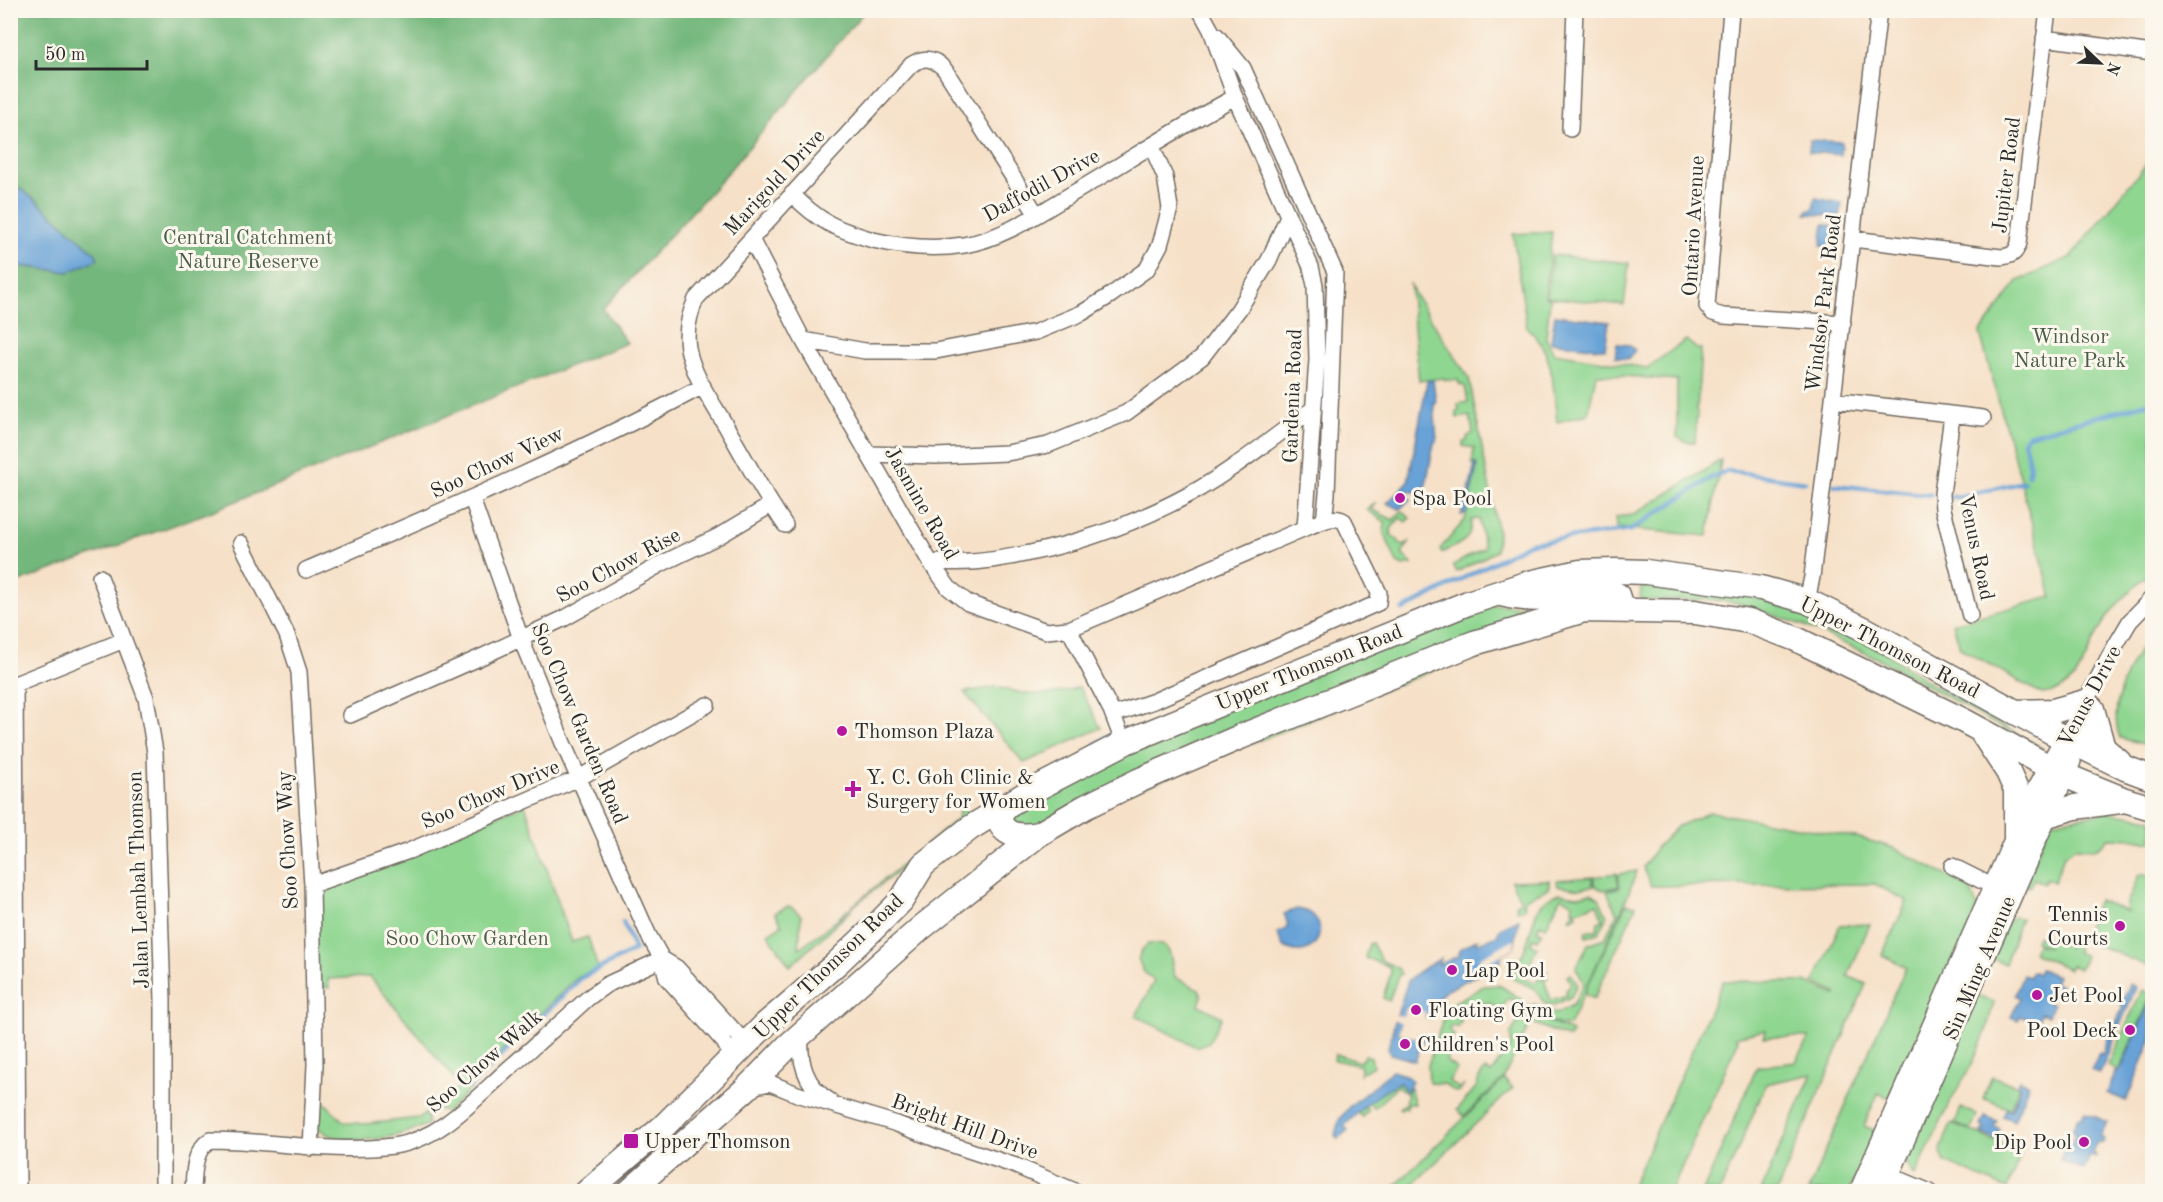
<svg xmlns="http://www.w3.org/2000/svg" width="2163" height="1202" viewBox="0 0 2163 1202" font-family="'Old Standard TT',serif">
  <rect width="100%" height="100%" fill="#fbf7ec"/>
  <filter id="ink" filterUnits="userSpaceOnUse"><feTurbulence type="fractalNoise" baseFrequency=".0167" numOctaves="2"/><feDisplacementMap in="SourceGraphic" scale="12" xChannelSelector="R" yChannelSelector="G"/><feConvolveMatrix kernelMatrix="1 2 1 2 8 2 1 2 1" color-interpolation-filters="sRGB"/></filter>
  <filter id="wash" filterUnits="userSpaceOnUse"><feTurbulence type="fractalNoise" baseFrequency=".008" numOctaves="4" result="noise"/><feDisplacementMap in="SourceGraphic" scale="24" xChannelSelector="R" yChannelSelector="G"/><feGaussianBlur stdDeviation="1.35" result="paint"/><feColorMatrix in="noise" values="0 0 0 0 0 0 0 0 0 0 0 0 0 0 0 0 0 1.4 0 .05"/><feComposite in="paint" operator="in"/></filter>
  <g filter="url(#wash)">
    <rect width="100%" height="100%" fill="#f6e0c7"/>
    <!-- green -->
    <path fill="#8fd691" stroke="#5d805e" stroke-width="1.5" d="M2152 157V572C2133 587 2115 604 2102 625 2084 654 2083 690 2042 694L1960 648 1953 623 2052 597 1980 333 2018 281 2071 257Z
      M1552 232 1545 297 1550 299 1546 338 1554 353 1647 368 1686 340 1697 349H1701L1695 442H1687L1677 437V380L1596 374 1588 414 1557 422C1553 389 1555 350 1527 328L1513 234Z
      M1552 255 1629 263 1624 305 1547 297Z
      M1410 283 1415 295 1469 378 1498 533 1496 551 1457 572 1453 565 1484 548 1479 519 1471 520C1472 542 1460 543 1442 553L1440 549 1465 520 1477 466 1472 463 1474 448 1463 446V442L1467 441V437L1473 433 1470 416 1457 418 1456 411H1459L1458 404 1468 402 1465 386 1459 384 1458 380 1451 381 1450 380H1445L1444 378 1419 381Z
      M1721 460 1708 536 1617 528 1616 517 1633 515Z
      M1376 502 1371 509 1393 520 1402 511 1410 518 1406 522 1400 518 1390 530 1392 532 1390 534 1398 540 1400 544 1405 546 1410 541 1402 554 1412 564 1404 566 1397 563 1384 533 1385 522 1367 510Z
      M1675 583 1718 586 1802 610 1887 654 1935 686 2042 748 2041 750 1883 661 1805 626 1738 603 1711 600H1642L1640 596 1643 584Z
      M1468 603 1584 610 1033 831 1016 822 1011 811 1024 795Z
      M2152 633V746L2120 738C2107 704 2131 658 2152 633Z
      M996 687C1029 696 1047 698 1079 687L1101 728 1024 763 964 692Z
      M525 805 572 942 588 937 598 968 579 977 572 982 468 1086 459 1084 370 977 328 979 329 988 314 985 311 886Z
      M960 806 971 814 832 923 958 818Z
      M1710 812 1860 838 1894 848 1969 887 1982 917 1951 963 1890 1098 1878 1093 1864 1126 1877 1131 1849 1191H1808L1906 967 1882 955 1907 901 1875 884 1651 886 1643 867 1657 847 1678 826Z
      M2109 812 2152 819V842L2135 839 2108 838C2096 855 2089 847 2074 848L2064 856 2054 882 2046 878 2044 883 2034 879 2030 886 2028 887 2026 883 2049 822Z
      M1637 871 1625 902 1569 1026 1560 1025 1534 1015 1503 1079 1464 1116 1457 1110 1477 1086 1479 1078 1485 1070 1491 1073 1511 1045V1033L1527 1007 1534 1004 1556 1014 1573 1005 1584 983 1576 968 1588 944 1605 938 1617 914 1607 891 1620 887 1618 874Z
      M1616 873 1619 886 1603 890 1595 886 1593 877Z
      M2145 874 2152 877V968L2082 939 2098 900 2128 912 2126 906 2139 875Z
      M1592 877 1593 886 1579 889 1557 885V880Z
      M1549 880V888L1525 899 1524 909 1517 910 1516 904 1521 901 1511 881Z
      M1559 893 1578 896 1591 893 1599 898 1607 917 1599 933 1586 937 1585 932 1597 930 1598 922 1603 920 1597 904 1576 911 1577 916H1574L1572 919 1570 918 1575 910 1572 909 1573 903 1561 897 1546 927 1540 924 1537 930 1542 932 1538 940 1533 938 1531 943 1537 947 1523 977 1536 983 1539 978 1542 979 1545 970 1547 972 1546 975 1548 978 1544 980 1551 1000 1567 995 1566 990 1571 984 1567 976 1571 974 1577 984 1571 997 1554 1005 1545 1004 1535 989 1514 979 1512 974C1517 965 1522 957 1525 948 1534 925 1532 902 1559 893Z
      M1626 904 1636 906 1594 999 1584 994Z
      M786 907H791L801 915 799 948 852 910 790 966 768 934 782 925 775 913Z
      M2015 917 2021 918 2005 964 1991 958 2008 920Z
      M1870 924 1848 976 1866 984 1777 1191H1761L1812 1074 1766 1084 1720 1191H1703L1757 1067 1796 1062 1809 1037H1764L1766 1030 1735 1037 1738 1041 1671 1191H1632L1631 1188 1723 981 1805 982 1836 995V993L1814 983 1840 925Z
      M2037 936 2049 941 2050 939 2067 946 2068 949 2071 944 2078 948 2076 952 2085 956 2079 969 2071 965 2069 969 2033 953 2037 944 2050 948 2035 942Z
      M1372 943 1382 961 1398 968 1401 974 1398 976 1389 1001 1383 998 1391 972 1388 966 1365 958 1369 944Z
      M1148 944C1179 942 1167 963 1176 978L1199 989 1202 997 1199 1005 1222 1017 1209 1042 1196 1047 1136 1016 1154 981 1144 972 1138 959 1142 950Z
      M1499 985 1524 1001 1518 1011 1520 1006 1509 998 1500 1010 1489 1002 1486 1005 1480 1000 1476 1005 1479 1006 1476 1011 1473 1009 1468 1017 1462 1013 1458 1018 1462 1021 1457 1028 1453 1025 1449 1030 1454 1035 1449 1042 1451 1044 1442 1052 1448 1057 1446 1061 1457 1069 1449 1081 1460 1089 1464 1085 1460 1091 1455 1092 1444 1084 1429 1083 1428 1065 1445 1013 1455 1002 1484 986Z
      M2142 990 2152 994 2119 1071 2108 1066Z
      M1975 994 1994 1002 1986 1031 1973 1062 1948 1106 1915 1176 1907 1165 1905 1154Z
      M1538 1017 1572 1032 1569 1038 1535 1024Z
      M1335 1054 1360 1062 1365 1055 1371 1057 1373 1066 1360 1074 1361 1066 1334 1060Z
      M1992 1076 2019 1087 2010 1109 1983 1098Z
      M1504 1079 1513 1088 1406 1191H1390Z
      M1399 1082 1407 1091 1410 1088 1415 1104H1407V1109L1404 1108 1401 1110 1399 1108 1407 1103 1405 1100 1408 1096 1398 1086 1374 1108 1369 1103 1365 1107 1368 1111 1362 1117 1358 1113 1370 1101Z
      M459 1087 471 1089 446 1112 433 1107Z
      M314 1099 325 1103 344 1122 365 1124 419 1118 426 1113 428 1124C400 1137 363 1145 332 1136 325 1135 318 1127 313 1123Z
      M1961 1108 1977 1115 1971 1130 1955 1123Z
      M1952 1123 2007 1146 2006 1149 2021 1155 2007 1189 1945 1162 1940 1150Z"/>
    <!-- forest -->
    <path fill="#73b77b" stroke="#4f7153" stroke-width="1.5" d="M11 11H865L716 186 603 309 627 343 207 513 11 585V265L69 272 95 253 38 202 11 182Z"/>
    <!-- water -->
    <path fill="#67a2d7" stroke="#496681" stroke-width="1.5" d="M1810 140 1842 142 1841 155 1809 152Z
      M11 182 38 202 95 253 98 259 69 272 11 265Z
      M1815 198 1842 203 1840 216 1806 214 1808 210H1813Z
      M1824 224 1834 226 1831 248 1821 246Z
      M1555 315 1609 322 1605 349 1551 342Z
      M1617 344 1629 345 1635 350 1628 359 1615 357Z
      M1429 380H1433L1436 403H1434L1437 441 1434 443 1424 495 1410 491 1404 497 1407 496 1410 499 1400 509 1387 503 1408 482 1427 382Z
      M1475 463 1477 466 1467 513 1461 515 1465 500H1467Z
      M1297 909C1337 913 1318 968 1283 946L1277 933C1290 929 1289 925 1284 914Z
      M1519 919 1514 948 1502 954 1500 962 1444 992 1435 1002 1429 1020 1424 1019 1426 1013 1407 1007 1403 1017 1397 1015 1408 981 1416 973 1441 958 1438 965 1458 956 1461 948 1478 939 1477 944 1497 935 1500 928Z
      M2040 969 2057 976 2054 983 2061 986 2056 998 2051 996 2048 1002 2053 1004 2048 1016 2041 1013 2037 1023 2020 1016 2018 1020 2011 1017 2020 998 2015 995 2023 975 2029 977 2032 971 2038 974Z
      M2130 984 2136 987 2100 1073 2092 1070 2099 1053 2103 1054 2112 1025H2115L2123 1006 2121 1005Z
      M2152 996V1039L2126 1101 2107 1093 2116 1072 2119 1073Z
      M1395 1020 1401 1022 1398 1033 1418 1039 1419 1033 1425 1035 1415 1061 1390 1054 1388 1049Z
      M1392 1071 1408 1076 1412 1081 1407 1092 1399 1082 1370 1101 1344 1126 1348 1130 1338 1139 1335 1135 1339 1120 1349 1107Z
      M2019 1080 2029 1084 2014 1121 2003 1116 2006 1109 2011 1111 2021 1087 2017 1085Z
      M2084 1112 2107 1122 2100 1137 2104 1139 2103 1143 2097 1142 2092 1153 2096 1155 2095 1158 2090 1156 2084 1170 2060 1160 2067 1145 2070 1146 2076 1132 2072 1130 2078 1117 2081 1119Z
      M1985 1116 1997 1121 1994 1127 2000 1129 1996 1139 1982 1133 1984 1128 1981 1126Z"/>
    <!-- pier -->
    <path fill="#f6e0c7" d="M1515 939 1514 948 1482 965 1479 958Z
      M1407 1007 1426 1012 1424 1018 1429 1020 1428 1023 1423 1021 1421 1019 1422 1014 1408 1010 1405 1019 1397 1018 1404 1022 1402 1031 1416 1035 1419 1030 1425 1032V1035L1419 1033 1418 1039 1398 1033 1401 1023 1395 1020 1397 1015 1403 1016Z"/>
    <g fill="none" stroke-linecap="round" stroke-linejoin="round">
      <!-- stream -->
      <path stroke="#67a2d7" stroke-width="4.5" d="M2028 475 2030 467 2024 440 2028 435 2152 402
        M1834 485 1931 495
        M1952 497H1958L2024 482
        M1403 610 1530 543 1631 530 1716 475 1728 471 1806 482
        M1096 744 1114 734
        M470 1087 581 978 635 950 623 922"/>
    </g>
  </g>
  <g filter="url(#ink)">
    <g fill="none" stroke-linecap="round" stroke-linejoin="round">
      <defs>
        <path id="minor" d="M1200 10 1211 30 1235 97 1311 267 1315 285 1317 360 1305 528
          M1731 10 1707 306 1713 313 1723 316 1843 323
          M1216 35 1243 68 1335 272 1327 494 1324 521
          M2044 38 2152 53
          M1570 129 1575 10
          M792 194C819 222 836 229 873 240 903 247 934 250 964 245 1004 238 1036 215 1070 195 1125 163 1179 127 1235 97
          M751 239 803 340 930 562 949 588 968 603 1046 631 1069 629 1305 528C1317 524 1333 514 1344 521L1379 593 1378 603 1154 701 1113 715
          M1853 239 2001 257C2012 256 2016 253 2019 243L2048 10
          M803 340 865 351H936L1036 332 1082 313 1111 295 1147 269 1160 245 1170 208 1165 177 1152 147
          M1833 400 1983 418
          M1952 415 1942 494 1943 509 1970 616
          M869 454 936 456 1007 453 1048 445 1126 413 1202 357 1239 309 1269 260 1288 216
          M472 499 521 639 563 743 649 936 662 959 667 978 724 1042 732 1057
          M785 525C763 493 745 459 726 426 712 402 693 376 688 348 685 330 689 315 696 299L911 65C924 56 934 57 945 70L1037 215
          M241 543 287 635 299 672 312 885 315 1065 311 1148
          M930 562C943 562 957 563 971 562 991 561 1010 557 1030 553 1087 541 1141 521 1192 493 1235 469 1273 437 1313 409
          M306 570C440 512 574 455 703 386
          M100 577 146 698 155 752 163 1000V1192
          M1807 601 1812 577 1879 10
          M1069 629 1111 710 1121 736 1126 742
          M15 685 18 1192
          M10 686 124 640
          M350 715 479 658 565 618 663 563 719 536 771 505
          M2066 738 2114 648 2130 621 2152 598
          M2077 744 2092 708
          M1952 866 2002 891
          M312 885 409 851 579 778 707 705
          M662 959 677 968 737 1034 749 1041
          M801 1034C799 1062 805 1086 830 1101
          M750 1087 770 1083 797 1094 897 1124 941 1141 1016 1166 1077 1192
          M1882 1172 1930 1192
          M193 1192C194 1173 193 1151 210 1140 271 1140 331 1154 393 1146 439 1140 473 1101 506 1071 533 1047 561 1023 588 998L606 985 662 959"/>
        <path id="secondary" d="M1860 1192 2036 792 2066 738
          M1881 1192 2070 761"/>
        <path id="primary" d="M1501 594C1537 604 1573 596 1609 592L1617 595 1622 610
          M2092 709 2103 748 2119 762
          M2016 712 2053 711 2085 702
          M1983 734 2008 772 2016 790V837
          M1007 806 999 816C1001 838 1023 837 1039 834
          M2044 816 2075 807 2120 801
          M587 1192 664 1126 766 1024 836 964 875 927 901 901 923 865 970 828 1024 795 1126 742 1468 603 1529 583 1580 572 1615 571 1646 572 1761 588 1807 601 1866 630 2052 732 2125 768 2152 778
          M629 1192 747 1088 789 1045 921 928 1039 834 1085 807 1138 781 1240 737 1474 643 1584 610 1695 612 1749 621 1796 639 1964 721 2064 775 2125 800 2152 808"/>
      </defs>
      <!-- minor casing -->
      <use href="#minor" stroke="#726a62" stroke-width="18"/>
      <!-- secondary casing -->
      <use href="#secondary" stroke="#726a62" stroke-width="24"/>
      <!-- primary casing -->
      <use href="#primary" stroke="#726a62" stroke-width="27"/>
      <!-- minor -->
      <use href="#minor" stroke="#fff" stroke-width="15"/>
      <!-- secondary -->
      <use href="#secondary" stroke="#fff" stroke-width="21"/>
      <!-- primary -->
      <use href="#primary" stroke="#fff" stroke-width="24"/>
    </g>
  </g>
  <!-- markers -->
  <g fill="#b5179e" stroke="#fbf7ec" stroke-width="2">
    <circle cx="1400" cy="498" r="6"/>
    <circle cx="842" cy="731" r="6"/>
    <path d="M850 780h6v6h6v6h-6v6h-6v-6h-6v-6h6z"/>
    <circle cx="2120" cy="926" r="6"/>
    <circle cx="1452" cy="970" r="6"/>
    <circle cx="2037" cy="995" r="6"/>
    <circle cx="1416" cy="1010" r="6"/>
    <circle cx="2130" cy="1030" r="6"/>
    <circle cx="1405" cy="1044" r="6"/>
    <rect x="623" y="1133" width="16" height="16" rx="3"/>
    <circle cx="2084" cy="1142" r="6"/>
  </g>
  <g text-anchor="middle" stroke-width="6" stroke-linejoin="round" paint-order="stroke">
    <!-- street labels -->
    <g font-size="21" fill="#2b2b2b" stroke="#fbf7ec">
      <text transform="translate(2006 175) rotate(-83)" y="7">Jupiter Road</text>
      <text transform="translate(774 182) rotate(-47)" y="7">Marigold Drive</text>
      <text transform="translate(1041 185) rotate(-29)" y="7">Daffodil Drive</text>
      <text transform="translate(1693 226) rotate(-87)" y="7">Ontario Avenue</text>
      <text transform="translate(1823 303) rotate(-83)" y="7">Windsor Park Road</text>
      <text transform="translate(1292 396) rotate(-88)" y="7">Gardenia Road</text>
      <text transform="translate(497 462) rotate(-25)" y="7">Soo Chow View</text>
      <text transform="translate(922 503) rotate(60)" y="7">Jasmine Road</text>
      <text transform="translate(1977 547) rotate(78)" y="7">Venus Road</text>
      <text transform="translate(618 565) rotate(-28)" y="7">Soo Chow Rise</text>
      <text transform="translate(1890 647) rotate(27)" y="7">Upper Thomson Road</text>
      <text transform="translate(1309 667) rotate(-22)" y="7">Upper Thomson Road</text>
      <text transform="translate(2089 696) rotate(-62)" y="7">Venus Drive</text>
      <text transform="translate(580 723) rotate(67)" y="7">Soo Chow Garden Road</text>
      <text transform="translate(490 794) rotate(-23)" y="7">Soo Chow Drive</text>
      <text transform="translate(287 840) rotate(-93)" y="7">Soo Chow Way</text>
      <text transform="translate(138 880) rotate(-92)" y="7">Jalan Lembah Thomson</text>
      <text transform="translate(828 966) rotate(-44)" y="7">Upper Thomson Road</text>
      <text transform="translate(1979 968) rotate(-67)" y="7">Sin Ming Avenue</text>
      <text transform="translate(484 1061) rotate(-41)" y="7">Soo Chow Walk</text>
      <text transform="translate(965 1126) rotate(20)" y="7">Bright Hill Drive</text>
    </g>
    <!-- park labels -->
    <g font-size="21" fill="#495e4a" stroke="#fbf7ec">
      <text x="248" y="244">Central Catchment<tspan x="248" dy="24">Nature Reserve</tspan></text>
      <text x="2070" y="343">Windsor<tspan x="2070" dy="24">Nature Park</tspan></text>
      <text x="467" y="945">Soo Chow Garden</text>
    </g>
    <!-- poi labels -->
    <g font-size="21" fill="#2b2b2b" stroke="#fbf7ec" text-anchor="start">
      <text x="1412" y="505">Spa Pool</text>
      <text x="854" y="738">Thomson Plaza</text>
      <text x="866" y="784">Y. C. Goh Clinic &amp;<tspan x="866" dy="24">Surgery for Women</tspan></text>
      <text x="2108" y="921" text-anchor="end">Tennis<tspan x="2108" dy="24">Courts</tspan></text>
      <text x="1464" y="977">Lap Pool</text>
      <text x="2049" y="1002">Jet Pool</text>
      <text x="1428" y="1017">Floating Gym</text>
      <text x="2118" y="1037" text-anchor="end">Pool Deck</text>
      <text x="1417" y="1051">Children's Pool</text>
      <text x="644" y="1148">Upper Thomson</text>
      <text x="2072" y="1149" text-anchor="end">Dip Pool</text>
    </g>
  </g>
  <!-- margin -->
  <rect width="2163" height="1202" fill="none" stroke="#fbf7ec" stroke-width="36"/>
  <!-- north arrow -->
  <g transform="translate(2100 63) rotate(113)" stroke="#fbf7ec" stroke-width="4.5" paint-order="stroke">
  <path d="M0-4.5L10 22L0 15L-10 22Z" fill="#2b2b2b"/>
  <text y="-9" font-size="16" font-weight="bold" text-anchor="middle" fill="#2b2b2b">N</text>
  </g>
  <!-- scale -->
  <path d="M36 60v9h111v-9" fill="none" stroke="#2b2b2b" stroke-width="3"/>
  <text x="45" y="60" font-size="18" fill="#2b2b2b" stroke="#fbf7ec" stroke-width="4.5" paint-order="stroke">50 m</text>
</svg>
